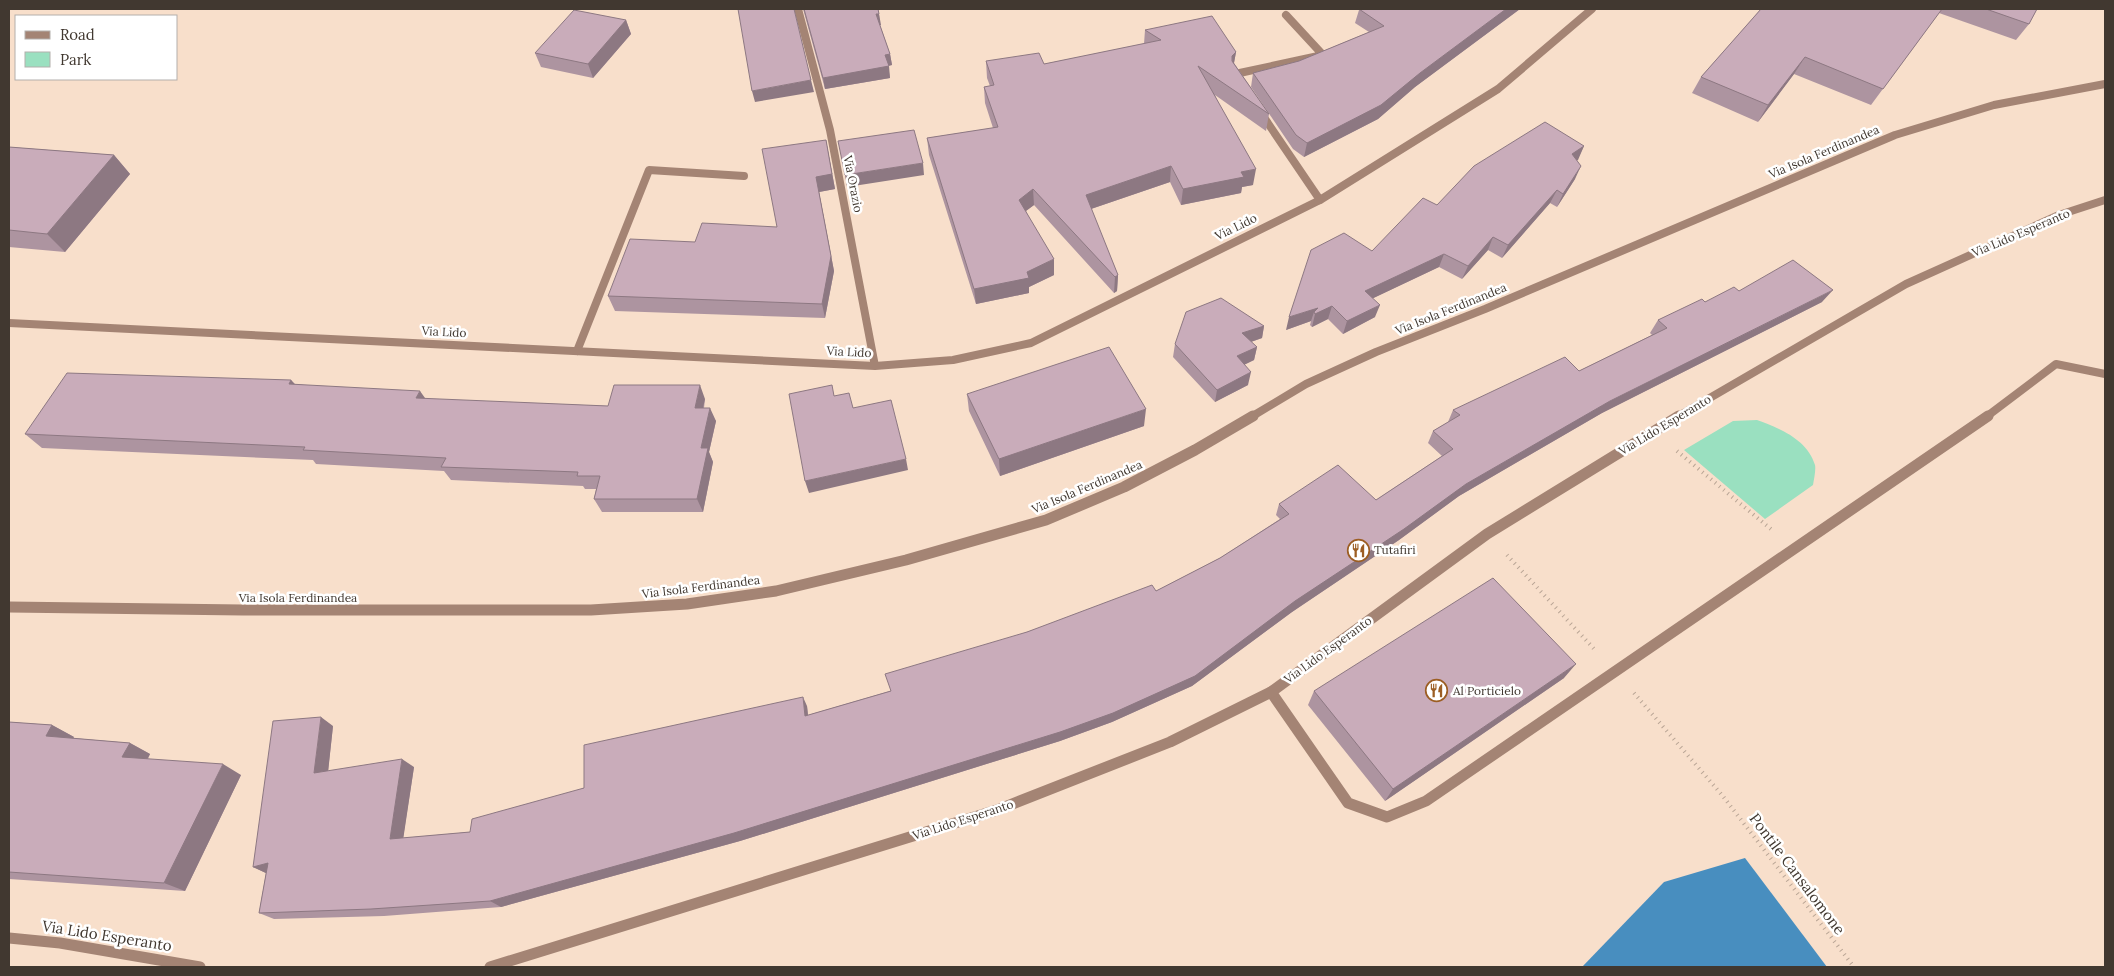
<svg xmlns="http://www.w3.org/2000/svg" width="2114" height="976" viewBox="0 0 2114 976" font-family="Lora,serif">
  <rect width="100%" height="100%" fill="#f8dfcb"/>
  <!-- green -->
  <path fill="#9ae0c0" d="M1757 420C1779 428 1807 439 1815 465 1816 470 1814 479 1813 485L1765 519 1684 450 1733 421Z"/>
  <!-- water -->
  <path fill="#488ebf" d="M1745 858 1827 967H1582L1664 882Z"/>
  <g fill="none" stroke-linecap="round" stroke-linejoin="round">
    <!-- path -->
    <path stroke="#b9a595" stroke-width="4" stroke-dasharray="1 4.5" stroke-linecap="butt" d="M1677 451 1772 530
      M1507 555 1596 651
      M1634 693 1722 795 1854 967"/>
    <!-- lane-far1 -->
    <path stroke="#a48474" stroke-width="8" d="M1239 80 1235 74 1323 55 1286 15
      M1261 113 1320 200
      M577 351 649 170 744 176
      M1986 417 2056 364 2105 374"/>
    <!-- lane -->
    <path stroke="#a48474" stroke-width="11" d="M1271 692 1348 803 1387 817 1426 801 1988 416"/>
    <!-- street-far1 -->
    <path stroke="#a48474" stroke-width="8" d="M798 9 830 130 875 366
      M9 323 875 366 953 360 1031 343 1320 200 1498 89 1592 9
      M1251 417 1306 384 1376 352 1485 309 1895 135 1994 105 2105 84
      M1677 417 1906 284 2059 215 2105 200"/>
    <!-- street -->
    <path stroke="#a48474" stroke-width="11" d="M9 607 243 610H591L687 604 776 591 906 560 1046 520 1124 487 1195 450 1253 416
      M9 938 60 943 200 967
      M490 967 997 810 1170 742 1271 692 1487 534 1679 416"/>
  </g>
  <!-- wall -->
  <path fill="#ad94a0" d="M803 9H878L879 14 880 25 890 54 892 65 888 66 890 78 825 89Z
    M1357 9H1520L1415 87 1378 119 1304 157 1293 149 1251 87 1253 73 1299 61 1369 32 1355 23 1359 10Z
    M1761 9H2037L2029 24 2016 40 1939 13 1871 105 1794 74 1758 122 1692 93 1701 77Z
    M626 20 631 34 593 78 541 67 535 53Z
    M1145 30 1236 52 1234 63 1269 114 1266 131 1215 95 1253 185 1242 187 1241 193 1181 205 1170 182 1091 209 1118 275 1117 291 1114 293 1034 205 1026 211 1054 275 1029 287V293L976 304 929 155 927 138 993 128 985 103 984 87 990 86 987 78 986 61 1044 64 1144 44Z
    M826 140 835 189 819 192 834 271 825 318 615 311 608 296 695 242 777 227Z
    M1584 146 1577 160 1575 179 1557 207 1550 203 1502 258 1488 250 1462 279 1439 267 1373 298 1375 317 1343 334 1328 319 1312 327 1310 325 1311 321 1286 330 1372 251 1437 205Z
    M9 147 114 155 130 174 65 252 9 247Z
    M1739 291 1822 302 1602 413 1459 496 1399 540 1292 612 1192 686 1112 722 1060 741 740 841 501 907 384 916 274 919 259 913 266 873 253 867 333 726 328 771 414 767 403 838 470 832 584 788 807 706 808 715 890 691 1027 632 1156 591 1220 558 1280 519 1276 515 1279 504 1376 500 1442 456 1428 443 1433 431 1448 422 1453 410 1579 371 1652 335 1650 333 1658 320 1705 302Z
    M1264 326 1262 338 1251 342 1257 347 1254 360 1244 365 1248 385 1215 402 1173 357 1175 344Z
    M291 380 295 384 426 399 608 406 705 399 704 408 716 421 709 452 713 462 703 512H602L594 499 596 489H585L583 486 451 480 444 471 316 464 313 460 42 448 25 434Z
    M967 394 1144 426 1000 476 969 411Z
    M1564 678 1385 801 1308 705 1314 691Z
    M9 722 52 725 74 737 73 738 130 743 150 754 148 759 241 775 185 891 9 879Z"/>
  <!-- shaded-wall -->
  <path fill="#8d7882" d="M1506 9H1520L1415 87 1378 119 1304 157 1307 143 1420 73Z
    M876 14H879L881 25H878Z
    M626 20 631 34 593 78 588 64Z
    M1236 52 1233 68 1232 56Z
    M890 54 892 65 887 66 885 55Z
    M1805 57 1794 74 1758 122 1768 105Z
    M889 66 890 78 825 89 823 78Z
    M811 80 814 92 755 102 752 91Z
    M826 140 835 189 819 192 834 271 825 318 822 304 816 177Z
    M1584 146 1578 160 1565 167 1572 154Z
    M114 155 130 174 65 252 47 234Z
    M923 163 924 175 847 187 845 175Z
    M1171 166 1170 182 1085 211 1086 195Z
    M1581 166 1575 179 1557 207 1563 194Z
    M1256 169 1253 185 1242 187 1241 193 1181 205 1183 189 1241 172Z
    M1033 189 1034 205 1019 216V200Z
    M1557 190 1550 203 1502 258 1508 245Z
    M1493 237 1488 250 1462 279 1468 266Z
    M1444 254 1439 267 1361 304 1365 291Z
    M1054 259V275L1029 287V293L976 304 974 289 1027 272Z
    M1118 275 1117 291 1114 293 1115 277Z
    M1833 290 1822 302 1602 413 1459 496 1399 540 1292 612 1192 686 1112 722 1060 741 740 841 501 907 490 901 1295 601 1466 484 1610 401Z
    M1380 305 1375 317 1343 334 1347 321Z
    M1332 306 1328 319 1312 327 1315 314 1314 312 1311 321 1286 330 1289 317 1318 308Z
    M1264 326 1262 338 1239 346 1242 333Z
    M1257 347 1254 360 1235 369 1237 356Z
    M1251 372 1248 385 1215 402 1217 390Z
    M291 380 303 394 289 384Z
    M700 385 705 399 700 421 695 408Z
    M420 391 430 405 416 398Z
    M710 408 716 421 709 452 713 462 703 512 697 499 701 448Z
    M1146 409 1144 426 1000 476 999 459Z
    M906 459 908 470 809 493 805 481Z
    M1576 664 1564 678 1385 801 1393 789Z
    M803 697 807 706 809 725 805 716Z
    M321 717 333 726 327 782 314 773Z
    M52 725 74 737 68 747 46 736Z
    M130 743 150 754 142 768 122 757Z
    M402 759 414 767 402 847 390 839Z
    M223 764 241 775 185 891 164 883Z
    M268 863V874L253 867Z"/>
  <!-- building -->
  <path fill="#c9acba" stroke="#8d7882" d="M738 9H794L811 80 752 91Z
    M804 9H878L879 14H876L890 54 885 55 889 66 823 78Z
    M1359 9H1506L1420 73 1381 105 1307 143 1296 135 1253 73 1299 61 1384 26Z
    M1761 9H1942L1883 89 1805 57 1768 105 1701 77Z
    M1986 9H2037L2029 24Z
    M574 10 626 20 588 64 535 53Z
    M1212 16 1236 52 1232 56V61L1269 114 1198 66 1256 169 1241 172 1244 177 1183 189 1171 166 1086 195 1118 275 1115 277 1033 189 1019 200 1054 259 1027 272 1029 278 974 289 927 138 998 127 984 87 994 85 986 61 1039 53 1044 64 1161 40 1145 30Z
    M1545 122 1584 146 1572 154 1581 166 1563 194 1557 190 1508 245 1493 237 1468 266 1444 254 1365 291 1380 305 1347 321 1332 306 1315 314 1314 312 1318 308 1289 317 1311 250 1344 233 1372 251 1423 198 1437 205 1474 166Z
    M914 130 923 163 845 175 838 141Z
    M826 140 832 174 816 177 831 256 822 304 608 296 630 239 695 242 702 223 777 227 762 149Z
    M9 147 114 155 47 234 9 230Z
    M1793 260 1833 290 1610 401 1466 484 1404 529 1295 601 1195 676 1113 713 1060 732 734 833 490 901 371 909 259 913 268 863 253 867 273 721 321 717 314 773 402 759 390 839 470 832 472 819 584 788V745L803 697 805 716 891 691 885 674 1027 632 1152 585 1156 591 1220 558 1289 514 1279 504 1338 465 1376 500 1453 449 1433 431 1460 415 1453 410 1565 357 1579 371 1667 328 1658 320 1702 299 1705 302 1734 287 1739 291Z
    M1221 298 1264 326 1242 333 1257 347 1237 356 1251 372 1217 390 1175 344 1186 312Z
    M1109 347 1146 409 999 459 967 394Z
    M67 373 291 380 289 384 420 391 416 398 608 406 614 385H700L695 408H710L701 448H708L697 499H594L600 476H577L578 472 441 467 446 458 303 450 305 447 25 434Z
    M832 385 834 396 849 393 853 408 891 400 906 459 805 481 789 394Z
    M1493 578 1576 664 1393 789 1314 691Z
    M9 722 52 725 46 736 130 743 122 757 223 764 164 883 9 872Z"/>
  <!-- icons -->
  <defs>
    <symbol id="restaurant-ring" viewBox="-11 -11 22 22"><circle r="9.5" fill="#fff" stroke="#9c5e23" stroke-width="1.5"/><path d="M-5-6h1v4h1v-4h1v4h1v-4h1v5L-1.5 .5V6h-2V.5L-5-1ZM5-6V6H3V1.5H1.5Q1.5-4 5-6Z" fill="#9c5e23"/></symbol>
  </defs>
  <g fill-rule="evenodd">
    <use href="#restaurant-ring" x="1346" y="538" width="25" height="25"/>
    <use href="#restaurant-ring" x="1424" y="678" width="25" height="25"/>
  </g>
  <g text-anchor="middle" stroke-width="5" stroke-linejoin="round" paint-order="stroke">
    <!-- street labels -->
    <g font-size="12" fill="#413830" stroke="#fff">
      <text transform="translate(1824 152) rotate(-23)" y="4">Via Isola Ferdinandea</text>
      <text transform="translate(853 184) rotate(79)" y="4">Via Orazio</text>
      <text transform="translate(1236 227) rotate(-26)" y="4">Via Lido</text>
      <text transform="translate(2021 233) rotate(-23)" y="4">Via Lido Esperanto</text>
      <text transform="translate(1451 309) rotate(-22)" y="4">Via Isola Ferdinandea</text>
      <text transform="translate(444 332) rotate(3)" y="4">Via Lido</text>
      <text transform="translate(849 352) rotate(3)" y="4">Via Lido</text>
      <text transform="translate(1665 425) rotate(-31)" y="4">Via Lido Esperanto</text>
      <text transform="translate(1087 487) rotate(-23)" y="4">Via Isola Ferdinandea</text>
      <text transform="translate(701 587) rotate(-7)" y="4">Via Isola Ferdinandea</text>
      <text x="298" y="602">Via Isola Ferdinandea</text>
      <text transform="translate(1328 650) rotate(-36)" y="4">Via Lido Esperanto</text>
      <text transform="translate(963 820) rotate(-18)" y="4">Via Lido Esperanto</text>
    </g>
    <!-- poi labels -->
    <g font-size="12" fill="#413830" stroke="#fff" text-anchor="start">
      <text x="1374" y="554">Tutafiri</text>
      <text x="1453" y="695">Al Porticielo</text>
    </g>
    <!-- near-street labels -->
    <g font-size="15" fill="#413830" stroke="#fff">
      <text transform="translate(1797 874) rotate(53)" y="5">Pontile Cansalomone</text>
      <text transform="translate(107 936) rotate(9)" y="5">Via Lido Esperanto</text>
    </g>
  </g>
  <!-- border -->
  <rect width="2114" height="976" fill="none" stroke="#413830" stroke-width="20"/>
  <!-- legend -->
  <rect x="15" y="15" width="162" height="65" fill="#ffffff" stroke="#b3afac"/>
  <rect x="25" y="31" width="25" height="8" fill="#a48474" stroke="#b3afac"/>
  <text x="60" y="40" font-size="15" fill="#413830">Road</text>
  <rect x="25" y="52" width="25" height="15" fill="#9ae0c0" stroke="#b3afac"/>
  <text x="60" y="65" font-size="15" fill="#413830">Park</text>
</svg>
